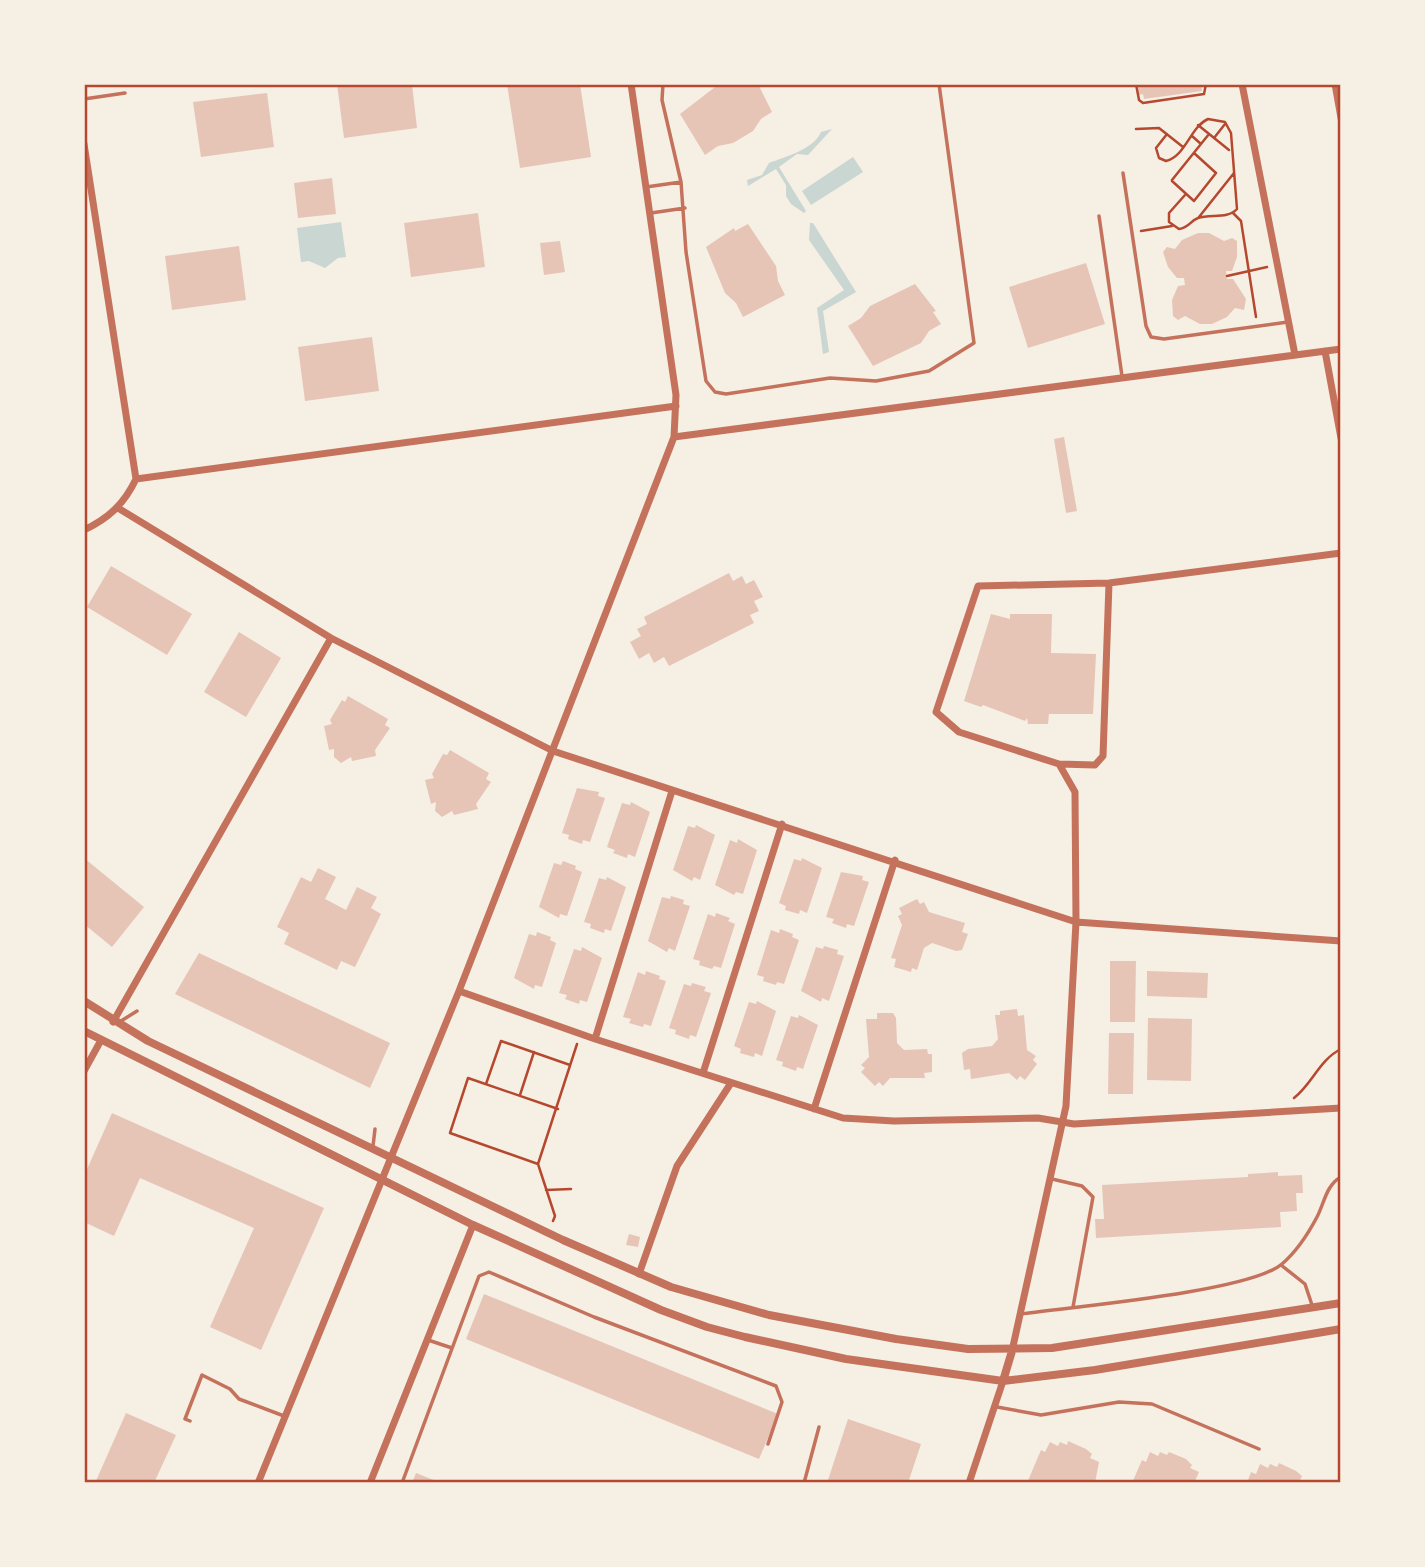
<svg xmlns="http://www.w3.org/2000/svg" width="1425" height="1567" viewBox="0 0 1425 1567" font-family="Bitter,serif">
  <rect width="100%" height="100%" fill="#f6efe4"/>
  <!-- water -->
  <path fill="#c9d6d2" d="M832 129 808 155 797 154 779 167 806 211 804 213 791 204 786 196V185L776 169 748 186 747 180 762 175 769 163C785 157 814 149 821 132Z
    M853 157 863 172 811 205 802 191Z
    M341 222 346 257 338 258 325 268 309 261 301 262 297 228Z
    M810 223H813L856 292 823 311 829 352 823 354 817 308 844 290 809 240Z"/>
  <!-- building -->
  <path fill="#e6c5b7" d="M337 84H412L417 128 344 138Z
    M507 84H580L591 157 520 168Z
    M719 84H758L772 112 761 119 753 131 733 143 718 146 705 155 680 114Z
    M1138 84H1201L1202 91 1144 99 1143 94 1139 95Z
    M267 93 274 147 201 157 193 102Z
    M332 178 336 214 298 218 294 183Z
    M478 213 485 267 411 277 404 223Z
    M748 224 776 266 778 281 785 295 743 317 736 303 725 293 706 247 734 228 735 231Z
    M1198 233H1209L1224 241 1232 238 1237 241V257L1232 271H1226L1227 279H1233L1246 299 1244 310 1235 308 1227 317 1212 324H1200L1185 316 1178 320 1173 316 1172 300 1178 286 1185 285 1184 278H1177L1168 267 1163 252 1167 247 1175 249 1182 240Z
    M560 241 565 272 544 275 540 243Z
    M239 246 246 300 172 310 165 256Z
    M1086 263 1105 324 1028 348 1009 287Z
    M915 284 936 311 933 312 941 324 929 331 921 343 873 366 848 326 861 318 870 306Z
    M372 337 379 391 305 401 298 347Z
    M1064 437 1077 511 1066 513 1054 439Z
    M111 566 192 614 167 655 87 607Z
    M729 573 733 581 742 576 746 584 754 580 763 597 754 601 759 611 750 615 754 623 669 666 664 657 654 663 649 653 639 659 630 642 641 636 637 629 647 624 644 617Z
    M991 614 1010 619V614H1052L1051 653 1096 654 1093 714H1049L1048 724H1028L1027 718 1025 721 983 705 981 707 964 701Z
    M239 632 281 658 246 717 204 692Z
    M348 696 388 719 385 725 390 728 375 750 376 756 352 761 351 757 341 763 334 757V749L329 750 324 726 332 724 330 720 342 700 345 702Z
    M450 750 489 773 486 779 491 782 476 804 478 809 454 815 452 811 442 817 435 811 436 802 431 804 425 780 434 778 432 774 443 754 447 755Z
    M577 788 599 792 598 796 605 798 590 842 583 840 582 844 568 839 569 835 562 833Z
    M631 802 650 812 635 857 628 854 627 858 613 853 615 850 607 847 622 803 630 805Z
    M696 825 715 835 700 880 694 877 692 881 673 870 688 826 695 828Z
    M738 839 757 850 743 894 736 892 734 895 715 885 730 840 737 843Z
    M84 858 144 907 112 947 84 924Z
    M802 858 822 868 807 913 800 910 799 914 785 910 786 906 779 903 794 859 801 861Z
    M563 861 576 866 575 869 582 872 567 916 560 914 559 918 539 907 554 863 561 865Z
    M318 868 336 877 325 899 346 910 357 887 377 897 371 908 381 914 355 967 341 961 337 970 284 944 289 933 277 927 301 877 311 882Z
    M841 872 863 876 862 880 869 882 854 926 847 924 846 928 832 923 834 919 826 917Z
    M607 877 626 887 611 931 605 929 604 933 590 928 591 924 584 922 599 878 606 880Z
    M671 896 684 900 683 904 690 906 675 951 669 948 667 952 648 941 662 897 670 899Z
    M917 899 920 904 924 902 929 912 965 923 962 932 968 934 962 950 956 951 932 943 924 948 917 970 912 968 911 972 894 967 896 959 891 958 902 925 898 916 902 914 899 908Z
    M716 913 730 918 728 921 735 924 721 968 714 966 712 969 699 965 700 961 693 959 708 914 715 917Z
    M780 929 793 934 792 937 799 940 784 984 777 982 776 985 763 981 764 977 757 975 771 930 779 933Z
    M537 932 551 937 550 940 556 943 542 987 535 985 534 989 514 978 529 934 536 936Z
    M824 946 838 950 837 954 844 956 829 1001 822 998 821 1002 801 991 816 947 823 949Z
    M582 947 602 958 587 1002 580 1000 579 1004 565 999 567 995 559 993 574 949 581 951Z
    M199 953 390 1043 370 1088 175 994Z
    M1110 961H1136L1135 1022H1110Z
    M646 971 660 976 659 979 666 981 651 1026 644 1024 643 1027 629 1023 631 1019 623 1017 638 972 645 975Z
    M1147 971 1208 973 1207 998 1147 996Z
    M692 983 706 987 704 991 711 993 696 1037 690 1035 689 1039 675 1034 676 1030 669 1028 684 984 691 986Z
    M757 1001 776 1011 762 1056 755 1053 754 1057 740 1053 741 1049 734 1046 749 1002 756 1004Z
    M1017 1009 1018 1016 1024 1015 1027 1050 1036 1056 1033 1060 1037 1064 1025 1080 1020 1076 1017 1080 1009 1073 971 1079 970 1069 964 1070 962 1053 968 1049 992 1046 998 1039 995 1015H1000V1011Z
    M877 1013H893L896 1018 897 1043 904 1050 927 1049 928 1054H932V1072L924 1073 925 1078H890L883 1086 879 1082 875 1086 861 1072 865 1068 861 1065 869 1057 866 1019H877Z
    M799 1015 818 1025 803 1069 797 1067 796 1071 782 1066 783 1062 776 1060 791 1016 798 1018Z
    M1148 1018 1192 1019 1191 1081 1147 1080Z
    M1109 1033H1134L1133 1094H1108Z
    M112 1113 324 1208 261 1350 210 1327 254 1228 140 1178 114 1236 84 1222V1176Z
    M1278 1172V1176L1302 1175 1303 1193H1296L1297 1211 1280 1212 1281 1227 1096 1238 1095 1219H1104L1102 1185 1248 1177V1174Z
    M629 1234 640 1237 638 1247 626 1245Z
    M484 1294 778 1414 759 1459 466 1339Z
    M126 1413 176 1435 154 1483H95Z
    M848 1419 921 1444 908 1483H827Z
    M1068 1441 1086 1449 1092 1454 1090 1458 1099 1462 1095 1483H1027L1041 1450 1045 1452 1050 1442 1058 1446 1060 1442 1067 1445Z
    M1150 1452 1158 1456 1160 1452 1167 1455 1169 1452 1186 1459 1192 1465 1190 1468 1199 1472 1195 1481 1199 1483H1132L1142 1460 1146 1462Z
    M1279 1463 1296 1471 1302 1476 1300 1480 1307 1483H1247L1251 1472 1256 1474 1260 1464 1268 1468 1270 1464 1277 1467Z
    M416 1473 441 1483H412Z"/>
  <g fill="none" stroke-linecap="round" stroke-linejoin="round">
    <!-- path -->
    <path stroke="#b5482f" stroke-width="2.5" d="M1136 84 1139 100 1143 103 1204 94 1206 84
      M1198 125 1229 150
      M1136 129 1159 128 1183 147
      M1167 134 1156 148 1159 158 1166 161C1186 156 1190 127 1208 119L1225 122 1231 133 1237 209C1228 219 1211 214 1198 218 1190 221 1189 228 1179 229L1169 222V213L1185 195
      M1192 136 1201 144
      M1214 138 1225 124
      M1194 153 1216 173 1194 201 1172 181V180L1209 134
      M1233 213 1241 221 1256 317
      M1199 217 1234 173
      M1141 231 1172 226
      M1227 276 1267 267
      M486 1084 501 1041 570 1065
      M520 1095 534 1052
      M1294 1098C1313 1083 1319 1060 1341 1049
      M538 1164 450 1133 468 1078 558 1109
      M546 1190 571 1189
      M553 1221 555 1216 538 1164 577 1044"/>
    <!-- service -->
    <path stroke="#c5725c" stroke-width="3.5" d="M663 84 662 100 681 182 686 252 706 381 715 392 726 394 830 378 876 381 929 371 974 343 939 84
      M84 99 125 93
      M1123 173 1146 326 1151 337 1164 339 1288 322
      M646 187 681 182
      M651 213 685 208
      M1099 216 1122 376
      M121 1021 137 1011
      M373 1146 375 1129
      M1052 1179 1082 1186 1093 1197 1073 1307
      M1281 1265 1305 1284 1312 1305
      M1021 1314C1071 1307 1249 1292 1282 1264 1296 1252 1308 1234 1317 1217 1324 1204 1326 1185 1341 1177
      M428 1340 452 1348
      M997 1407 1041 1415 1119 1402 1152 1404 1259 1449
      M190 1421 185 1419 202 1375 230 1389 239 1399 284 1416
      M402 1483 479 1276 489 1272 594 1317 776 1386 782 1402 768 1444
      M804 1483 819 1427"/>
    <!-- minor -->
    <path stroke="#c5725c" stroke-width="7" d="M1242 84 1295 355
      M1335 84 1341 118
      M84 144 136 479
      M1325 351 1341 438
      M674 437 1341 349
      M118 508 331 638 553 751 1076 922 1341 941
      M84 530C109 518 124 504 136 479L676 406
      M1059 764 1095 765 1103 756 1109 583
      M459 991 595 1039 843 1118 894 1121 1038 1118 1074 1124 1341 1108
      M113 1022 331 638
      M595 1039 672 791
      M84 1071 100 1042
      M703 1073 782 824
      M814 1109 895 860
      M639 1274 677 1166 731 1083
      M1012 1351 1066 1106 1076 922 1075 792 1059 764 959 732 936 712 978 586 1109 583 1341 553
      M258 1483 459 991 674 437 676 395 631 84
      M370 1483 473 1225
      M969 1483 1003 1381"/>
    <!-- tertiary -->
    <path stroke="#c5725c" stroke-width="8" d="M84 1001 148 1041 563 1240 671 1287 769 1315 896 1339 968 1349 1052 1348 1341 1303
      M84 1031 473 1225 661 1310 707 1327 745 1337 846 1359 1003 1381 1095 1370 1341 1329
      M1003 1381 1012 1351"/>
  </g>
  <!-- border -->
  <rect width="1425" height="1567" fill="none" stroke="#f6efe4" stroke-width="172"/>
  <rect x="86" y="86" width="1253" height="1395" fill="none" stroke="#b5482f" stroke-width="2.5"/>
</svg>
